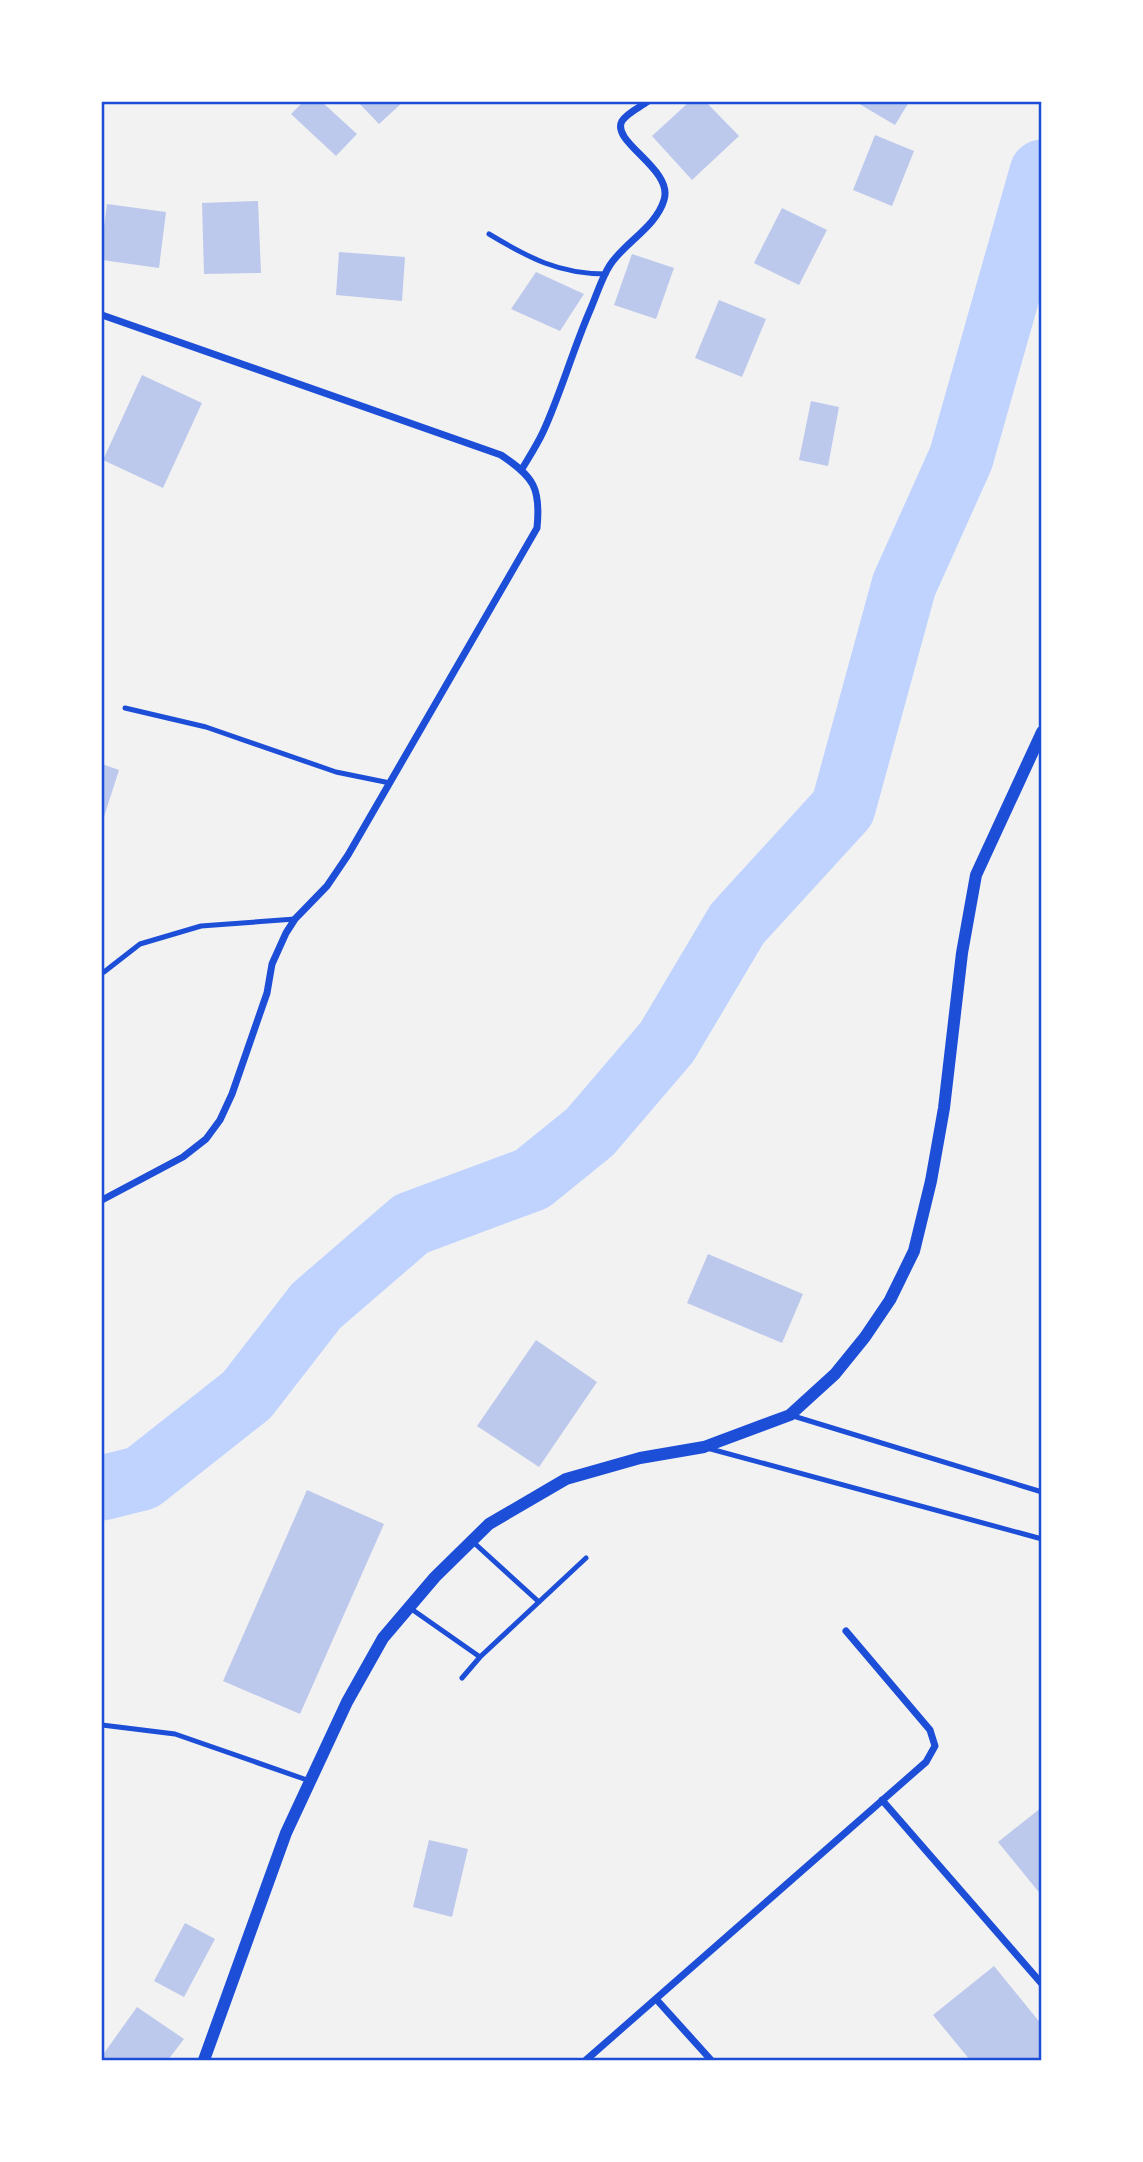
<svg xmlns="http://www.w3.org/2000/svg" width="1143" height="2162" viewBox="0 0 1143 2162" font-family="'DejaVu Sans',sans-serif">
  <rect width="100%" height="100%" fill="#f2f2f2"/>
  <g fill="none" stroke-linecap="round" stroke-linejoin="round">
    <!-- river -->
    <path stroke="#bfd3fe" stroke-width="65" d="M102 1488 142 1478 247 1395 316 1306 411 1224 532 1179 590 1132 667 1042 737 924 843 808 904 585 961 458 1042 172"/>
  </g>
  <!-- building -->
  <path fill="#bdc9ec" d="M303 102H322L357 134 336 156 291 114Z
    M358 102H403L379 124Z
    M689 102H706L739 136 692 180 652 136Z
    M856 102H909L895 125Z
    M875 135 914 151 892 206 853 190Z
    M258 201 261 273 204 274 202 203Z
    M107 204 166 212 159 268 102 260V242Z
    M782 208 827 230 799 285 754 263Z
    M339 252 405 257 402 301 336 295Z
    M632 254 674 268 656 319 614 305Z
    M536 272 584 294 560 331 511 309Z
    M719 300 766 319 742 377 695 358Z
    M142 375 202 403 163 488 103 460Z
    M811 401 839 407 828 466 799 460Z
    M102 764 119 770 102 823Z
    M708 1254 803 1294 782 1343 687 1303Z
    M536 1340 597 1382 539 1467 477 1426Z
    M307 1490 384 1524 300 1714 223 1681Z
    M1042 1807V1896L998 1842Z
    M429 1840 468 1849 452 1917 413 1907Z
    M185 1923 215 1939 184 1997 154 1981Z
    M994 1966 1042 2025V2060H970L933 2015Z
    M137 2007 184 2039 168 2060H102V2056Z"/>
  <g fill="none" stroke-linecap="round" stroke-linejoin="round">
    <!-- service -->
    <path stroke="#1d4ed8" stroke-width="5" d="M489 234C529 258 559 274 606 274
      M125 708 206 727 336 772 390 783
      M104 972 140 944 201 926 295 919
      M790 1415 1042 1492
      M707 1448 1042 1539
      M472 1541 539 1602
      M410 1608 480 1657
      M462 1678 480 1657 586 1558
      M102 1725 175 1734 310 1781"/>
    <!-- minor -->
    <path stroke="#1d4ed8" stroke-width="7" d="M102 315 501 455C534 477 541 488 537 528L348 855 327 886 295 919 286 933 272 964 267 993 232 1094 220 1120 206 1139 183 1157 102 1200
      M522 469C529 457 537 445 543 432 561 393 573 349 591 308 597 294 602 277 610 265 625 242 656 227 664 200 674 169 610 142 622 121 627 113 640 107 647 102
      M882 1800 1042 1984
      M656 1999 711 2060
      M586 2060 926 1762 935 1746 930 1730 846 1631"/>
    <!-- tertiary -->
    <path stroke="#1d4ed8" stroke-width="12" d="M204 2060 286 1833 347 1702 383 1638 435 1577 489 1524 566 1479 640 1458 704 1447 790 1415 835 1374 865 1337 890 1300 914 1251 931 1181 944 1108 962 953 976 875 1042 732"/>
  </g>
  <!-- border -->
  <rect width="1143" height="2162" fill="none" stroke="#ffffff" stroke-width="206"/>
  <rect x="103" y="103" width="937" height="1956" fill="none" stroke="#1d4ed8" stroke-width="2.5"/>
</svg>
